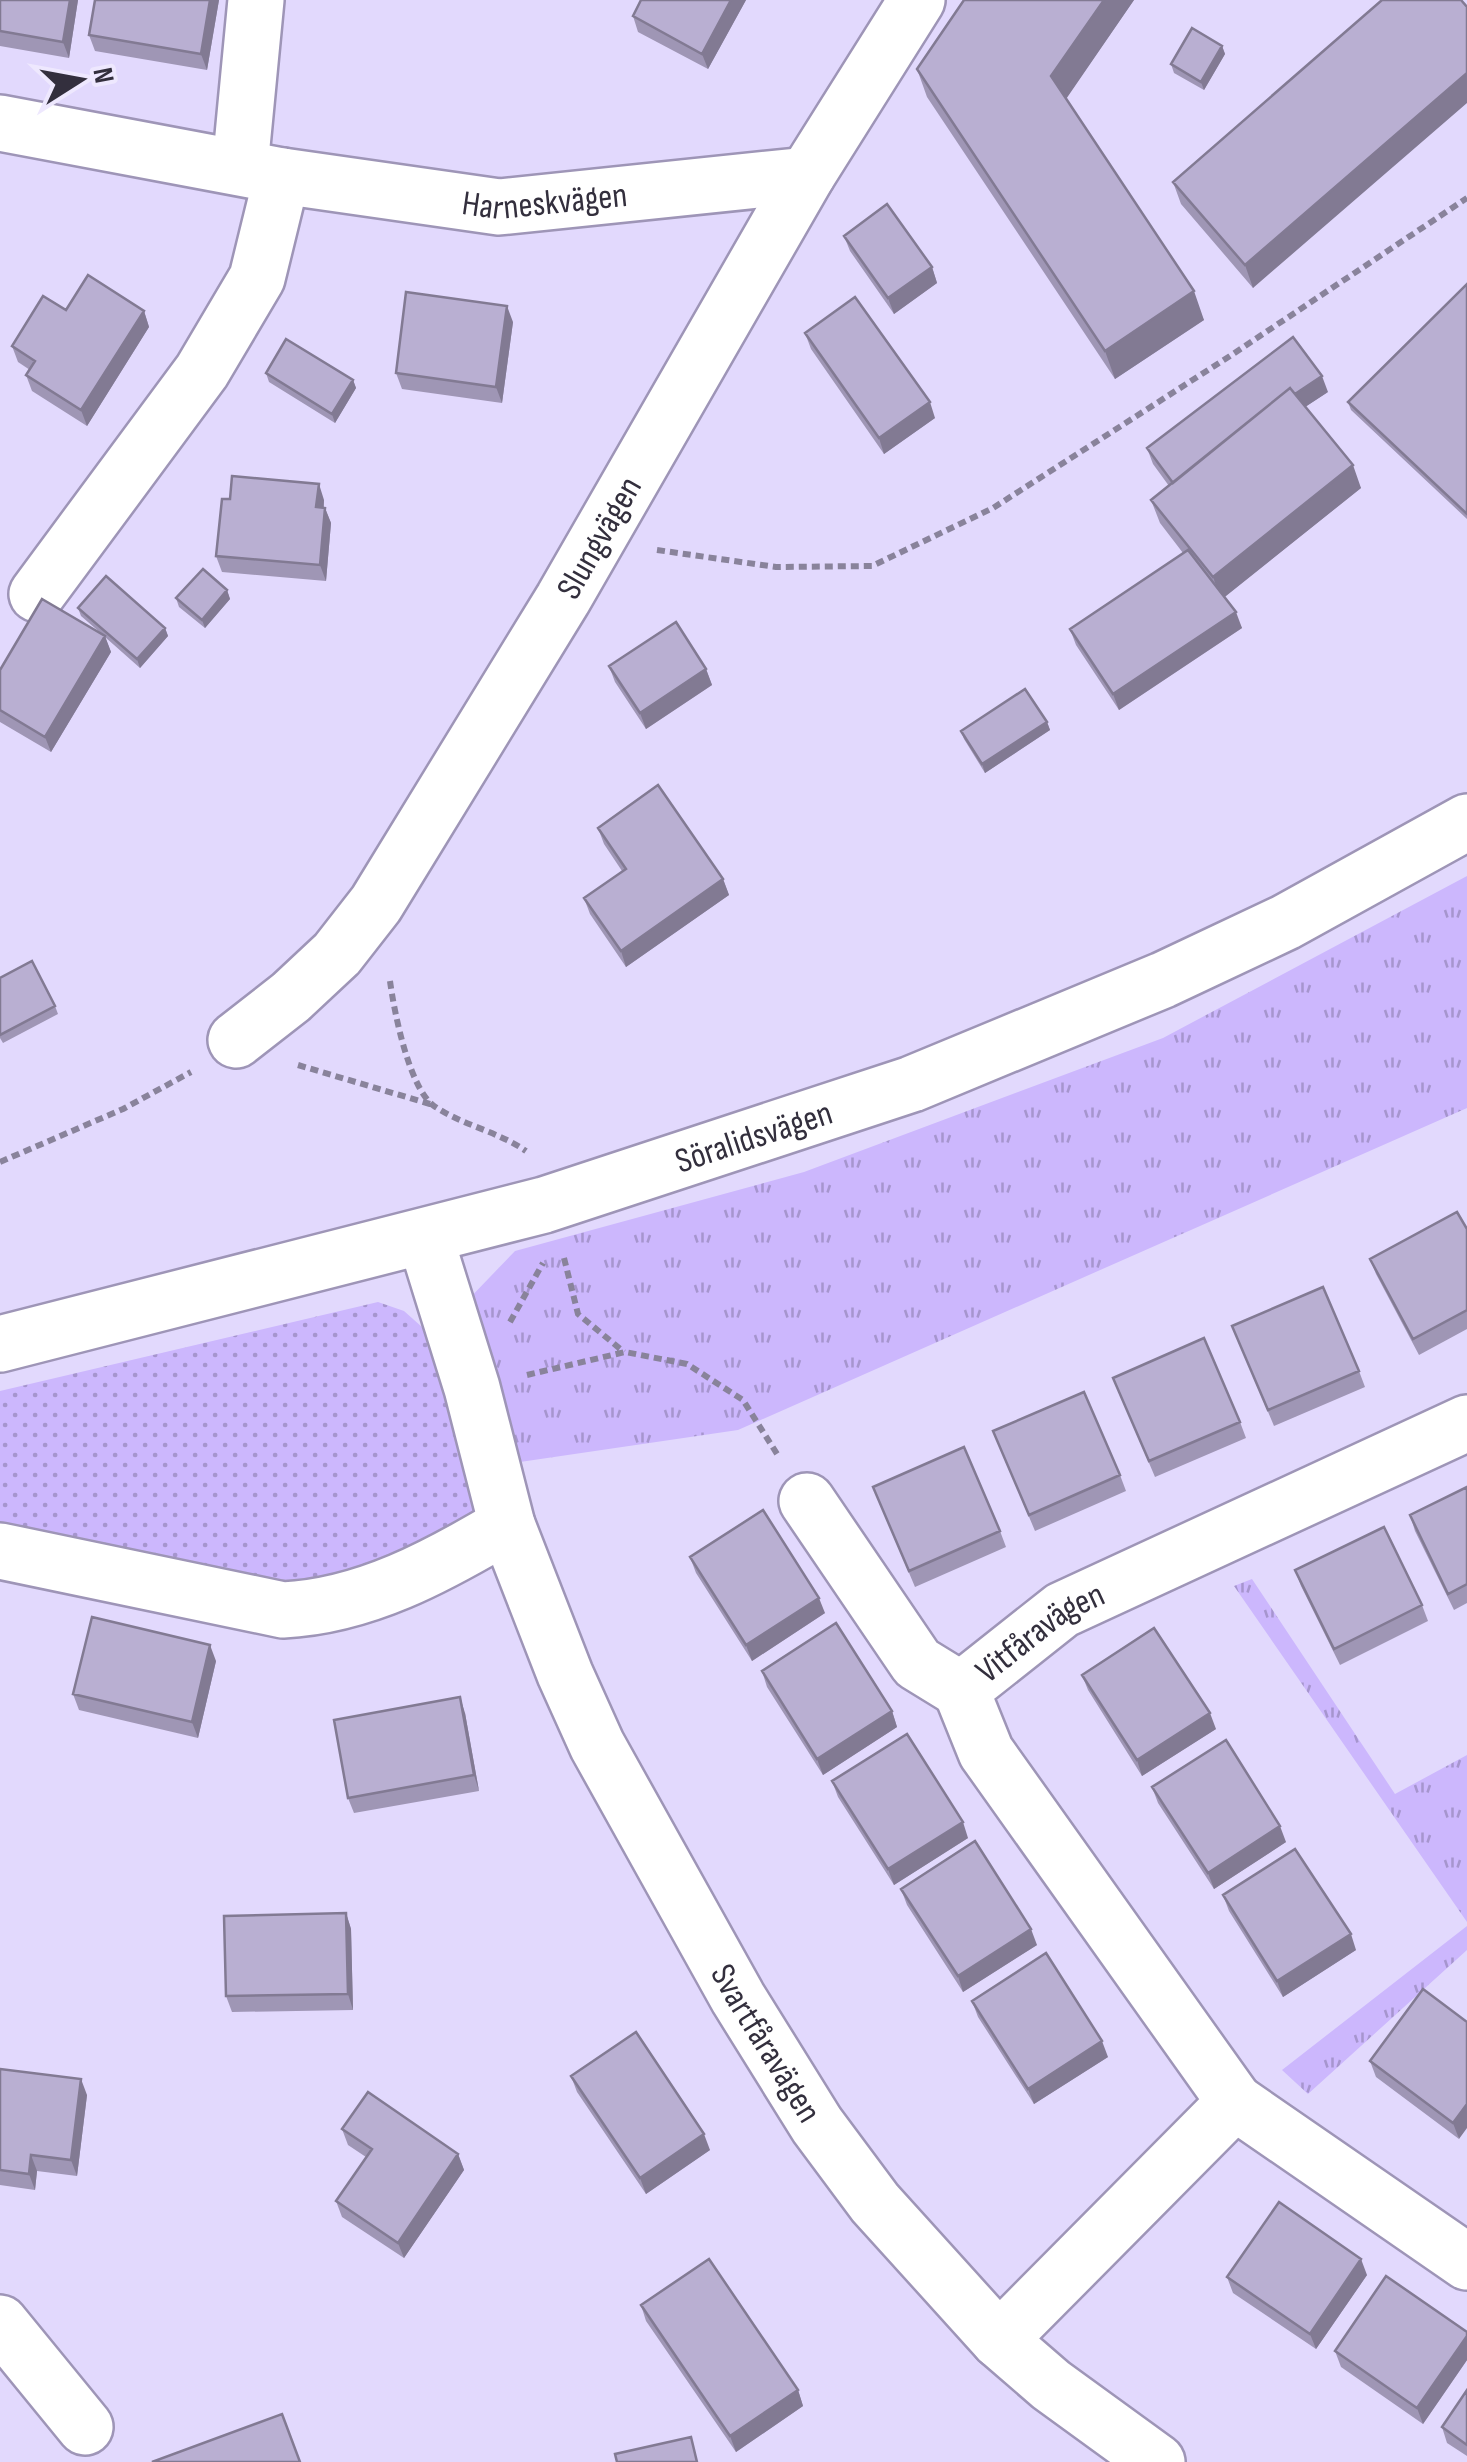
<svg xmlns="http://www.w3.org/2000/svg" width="1467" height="2462" viewBox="0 0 1467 2462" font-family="'Sofia Sans Condensed',sans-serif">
  <defs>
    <pattern id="grass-dots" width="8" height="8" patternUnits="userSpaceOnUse" patternTransform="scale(2.5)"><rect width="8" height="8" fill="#ccb7fd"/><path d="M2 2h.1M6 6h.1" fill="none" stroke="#a695ce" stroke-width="1.8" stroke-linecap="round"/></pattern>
    <pattern id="park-tufts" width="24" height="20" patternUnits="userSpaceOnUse" patternTransform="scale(2.5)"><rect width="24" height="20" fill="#ccb7fd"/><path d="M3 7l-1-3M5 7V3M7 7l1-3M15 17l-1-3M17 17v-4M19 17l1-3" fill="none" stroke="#a695ce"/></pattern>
  </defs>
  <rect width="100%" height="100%" fill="#e2d9fd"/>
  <!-- grass -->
  <path fill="url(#grass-dots)" d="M378 1302 404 1311 431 1335 481 1519 326 1585 215 1579 0 1532V1391Z"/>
  <!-- park -->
  <path fill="url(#park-tufts)" d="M1467 876V1108L738 1430 520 1462 464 1304 515 1251 804 1172 1163 1038Z
    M1252 1579 1395 1794 1467 1755V1922L1234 1586Z
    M1467 1926V1950L1308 2094 1282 2070Z"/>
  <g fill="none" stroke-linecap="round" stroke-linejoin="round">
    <defs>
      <g id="minor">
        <path id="s1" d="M0 123 282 176 499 207 807 175"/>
        <path d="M240 167 256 0"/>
        <path d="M37 594 202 371 257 278 282 176"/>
        <path id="s2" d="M236 1040 291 997 337 954 376 904 563 599 807 175 917 0"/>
        <path id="s3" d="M425 1237 472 1388 507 1525 565 1674 597 1745 738 1998 817 2125 875 2203 999 2340 1051 2385 1157 2462"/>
        <path id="s4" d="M0 1344 544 1205 912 1084 1163 980 1286 922 1467 822"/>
        <path d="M807 1501 917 1663 961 1690"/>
        <path d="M0 1551 283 1610C365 1606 438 1566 507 1525"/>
        <path d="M1235 2102 1467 2262"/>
        <path d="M0 2323 85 2427"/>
        <path id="s5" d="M999 2340 1235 2102 986 1752 961 1690 1062 1610 1467 1423"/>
      </g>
    </defs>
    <!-- minor casing -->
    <use href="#minor" stroke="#9e95b7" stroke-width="60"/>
    <!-- path -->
    <path stroke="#89839b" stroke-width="6" stroke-dasharray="8 5" stroke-linecap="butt" d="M657 550 776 567 872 566 993 508 1230 356 1467 198
      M390 981C394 1011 409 1088 434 1106 462 1125 499 1132 526 1151
      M298 1065 430 1104
      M0 1162 123 1109 191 1072
      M564 1258 578 1314 624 1352
      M510 1322 543 1263
      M527 1375 625 1352 687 1364 743 1400 779 1457"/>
    <!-- minor -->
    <use href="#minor" stroke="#fff" stroke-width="55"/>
  </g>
  <!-- wall -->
  <path fill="#9f96b5" d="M0 0H78L69 58 0 46Z
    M95 0H219L207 70 95 51 89 35Z
    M641 0H746L708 69 638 32 633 16Z
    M964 0H1134L1066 98 1204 320 1115 379 927 97 917 69Z
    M1382 0 1253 288 1181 204 1173 182Z
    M1222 46 1225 54 1204 90 1174 73 1171 64Z
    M844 236 932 267 937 283 894 314 850 251Z
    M1467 284V519L1351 410 1348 402Z
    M66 310 144 311 149 327 87 426 32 391 26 375 30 370 18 362 12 346Z
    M513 322 502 403 402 389 396 373Z
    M805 333 935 418 884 454 811 349Z
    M266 373 353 380 356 388 335 423 269 382Z
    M1328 392 1305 407 1361 488 1224 597 1242 628 1119 710 1076 645 1070 629 1183 553 1160 523 1151 500 1169 486 1153 464 1147 448Z
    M324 500V507L325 508 331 523 326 581 222 572 216 556Z
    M227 590 230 599 205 628 179 607 176 598Z
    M78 608 165 628 168 636 140 668 105 637 111 652 51 752 0 722V670L103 635 81 616Z
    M609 666 706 669 712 685 646 729 615 682Z
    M1047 722 1050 730 985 773 964 739 961 731Z
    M598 828 723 879 729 895 626 967 590 914 584 898 622 871 604 844Z
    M0 978 55 1006 58 1014 3 1043 0 1038Z
    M1467 1229V1329L1419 1355 1376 1274 1370 1259Z
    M1232 1326 1359 1371 1365 1387 1274 1426Z
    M1113 1378 1240 1422 1246 1438 1155 1477Z
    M993 1431 1120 1475 1126 1491 1035 1531Z
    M873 1487 1000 1531 1006 1547 915 1587Z
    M1467 1487V1603L1454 1610 1415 1531 1410 1515Z
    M690 1557 825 1613 752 1661 696 1573Z
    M1295 1570 1422 1605 1428 1621 1340 1665 1301 1586Z
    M216 1661 198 1738 79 1710 73 1694Z
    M762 1671 892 1711 897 1727 823 1775 767 1687Z
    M1082 1675 1216 1729 1142 1776 1088 1690Z
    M465 1713 479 1791 354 1813 348 1798Z
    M832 1781 968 1838 894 1885 838 1797Z
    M1152 1787 1286 1842 1214 1889 1158 1803Z
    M901 1889 1037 1945 963 1992 907 1905Z
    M1223 1895 1356 1950 1283 1997 1229 1911Z
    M346 1913 351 1929 353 2010 232 2012 226 1996Z
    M1423 1989 1459 2139 1376 2077 1370 2061Z
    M972 2001 1108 2057 1034 2104 978 2017Z
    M0 2069 87 2095 77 2176 37 2171 35 2190 0 2185Z
    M571 2076 710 2150 646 2194 577 2092Z
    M342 2129 458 2154 464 2170 404 2258 342 2217 336 2201 366 2157 348 2145Z
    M1367 2275 1316 2349 1233 2293 1227 2277Z
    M641 2305 798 2390 803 2406 736 2452 646 2321Z
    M1467 2332V2360L1423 2424 1341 2367 1335 2351Z
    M1467 2390V2456L1447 2443 1442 2427Z"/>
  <!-- shaded-wall -->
  <path fill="#827a93" d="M70 0H78L69 58 63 42Z
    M210 0H219L207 70 201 54Z
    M731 0H746L708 69 702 54Z
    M1104 0H1134L1062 105 1051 76Z
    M1222 46 1225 54 1204 90 1201 82Z
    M1467 73V103L1253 288 1245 265Z
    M932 267 937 283 894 314 888 298Z
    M1194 291 1204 320 1115 379 1105 351Z
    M507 306 513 322 502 403 496 387Z
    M144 311 149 327 87 426 81 410Z
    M1322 376 1328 392 1299 411 1293 395Z
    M353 380 356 388 335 423 332 414Z
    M930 402 935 418 884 454 879 438Z
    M1353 465 1361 488 1221 600 1213 577Z
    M319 484 324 500 322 523 316 507Z
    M325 508 331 523 326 581 320 565Z
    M227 590 230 599 205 628 202 620Z
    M1236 612 1242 628 1119 710 1113 694Z
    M165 628 168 636 140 668 137 659Z
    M105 636 111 652 51 752 45 737Z
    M706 669 712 685 646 729 640 713Z
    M1047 722 1050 730 985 773 982 764Z
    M723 879 729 895 626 967 621 951Z
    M819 1598 825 1613 752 1661 746 1645Z
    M210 1645 216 1661 198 1738 192 1722Z
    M460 1697 465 1713 479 1791 474 1775Z
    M892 1711 897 1727 823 1775 817 1759Z
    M1210 1713 1216 1729 1142 1776 1137 1760Z
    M963 1822 968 1838 894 1885 888 1869Z
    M1280 1826 1286 1842 1214 1889 1208 1873Z
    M346 1913 351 1929 353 2010 348 1994Z
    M1031 1929 1037 1945 963 1992 958 1976Z
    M1351 1934 1356 1950 1283 1997 1277 1981Z
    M1102 2041 1108 2057 1034 2104 1028 2089Z
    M81 2079 87 2095 77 2176 71 2160Z
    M1467 2104V2128L1459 2139 1453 2123Z
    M704 2134 710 2150 646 2194 640 2178Z
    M458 2154 464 2170 404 2258 398 2243Z
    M31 2155 37 2171 35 2190 29 2174Z
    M1361 2259 1367 2275 1316 2349 1310 2334Z
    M1467 2336V2360L1423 2424 1417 2408Z
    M798 2390 803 2406 736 2452 730 2436Z"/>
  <!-- building -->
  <path fill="#b9afd2" stroke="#827a93" stroke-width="2.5" d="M0 0H70L63 42 0 31Z
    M95 0H210L201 54 89 35Z
    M641 0H731L702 54 633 16Z
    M964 0H1104L1051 76 1194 291 1105 351 917 69Z
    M1382 0H1461L1467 7V73L1245 265 1173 182Z
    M1192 28 1222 46 1201 82 1171 64Z
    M887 204 932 267 888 298 844 236Z
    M88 275 144 311 81 410 26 375 35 361 12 346 43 296 66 310Z
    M1467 284V514L1348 402Z
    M406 292 507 306 496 387 396 373Z
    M855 297 930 402 879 438 805 333Z
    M1293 337 1322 376 1295 394 1290 388 1173 483 1147 448Z
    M286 339 353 380 332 414 266 373Z
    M1290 388 1353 465 1213 577 1151 500Z
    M232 476 319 484 316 507 325 508 320 565 216 556 222 499H230Z
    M1188 550 1236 612 1113 694 1070 629Z
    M203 569 227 590 202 620 176 598Z
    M106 576 165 628 137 659 78 608Z
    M42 599 105 636 45 737 0 710V670Z
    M676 622 706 669 640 713 609 666Z
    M1025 689 1047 722 982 764 961 731Z
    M658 785 723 879 621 951 584 898 626 869 598 828Z
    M32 961 55 1006 0 1035V978Z
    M1457 1212 1467 1229V1310L1413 1339 1370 1259Z
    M1323 1287 1359 1371 1268 1410 1232 1326Z
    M1204 1338 1240 1422 1149 1461 1113 1378Z
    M1084 1392 1120 1475 1029 1515 993 1431Z
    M964 1447 1000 1531 909 1571 873 1487Z
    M1467 1487V1584L1448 1594 1410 1515Z
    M763 1510 819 1598 746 1645 690 1557Z
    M1384 1527 1422 1605 1334 1649 1295 1570Z
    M92 1617 210 1645 192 1722 73 1694Z
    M836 1623 892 1711 817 1759 762 1671Z
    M1154 1628 1210 1713 1137 1760 1082 1675Z
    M460 1697 474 1775 348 1798 334 1720Z
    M907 1734 963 1822 888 1869 832 1781Z
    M1226 1740 1280 1826 1208 1873 1152 1787Z
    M975 1841 1031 1929 958 1976 901 1889Z
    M1295 1849 1351 1934 1277 1981 1223 1895Z
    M346 1913 348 1994 226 1996 224 1916Z
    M1046 1953 1102 2041 1028 2089 972 2001Z
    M1423 1989 1467 2022V2104L1453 2123 1370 2061Z
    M636 2032 704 2134 640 2178 571 2076Z
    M0 2069 81 2079 71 2160 31 2155 29 2174 0 2170Z
    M368 2092 458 2154 398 2243 336 2201 372 2149 342 2129Z
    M1279 2202 1361 2259 1310 2334 1227 2277Z
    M709 2259 798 2390 730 2436 641 2305Z
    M1386 2276 1467 2332V2336L1417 2408 1335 2351Z
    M1467 2390V2445L1442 2427Z
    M282 2414 300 2462H152Z
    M691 2437 697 2462H617L615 2454Z"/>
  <g text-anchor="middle" stroke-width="9" stroke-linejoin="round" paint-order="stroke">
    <!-- street labels -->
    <g font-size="35" fill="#332f3d" stroke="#eee8fe">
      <text dy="12" stroke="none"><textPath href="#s1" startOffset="552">Harneskvägen</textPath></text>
      <text dy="12" stroke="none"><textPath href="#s2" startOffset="625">Slungvägen</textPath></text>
      <text dy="12" stroke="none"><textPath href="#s4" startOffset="782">Söralidsvägen</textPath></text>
      <text dy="12" stroke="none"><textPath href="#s5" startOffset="930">Vitfåravägen</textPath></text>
      <text dy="12" stroke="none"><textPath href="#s3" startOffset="880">Svartfåravägen</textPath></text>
    </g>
  </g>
  <!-- north arrow -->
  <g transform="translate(80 80) rotate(79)" stroke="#eee8fe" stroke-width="8" paint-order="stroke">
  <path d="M0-8L18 38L0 25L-18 38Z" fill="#332f3d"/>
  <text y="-15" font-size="28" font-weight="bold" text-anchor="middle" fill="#332f3d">N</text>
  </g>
</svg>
